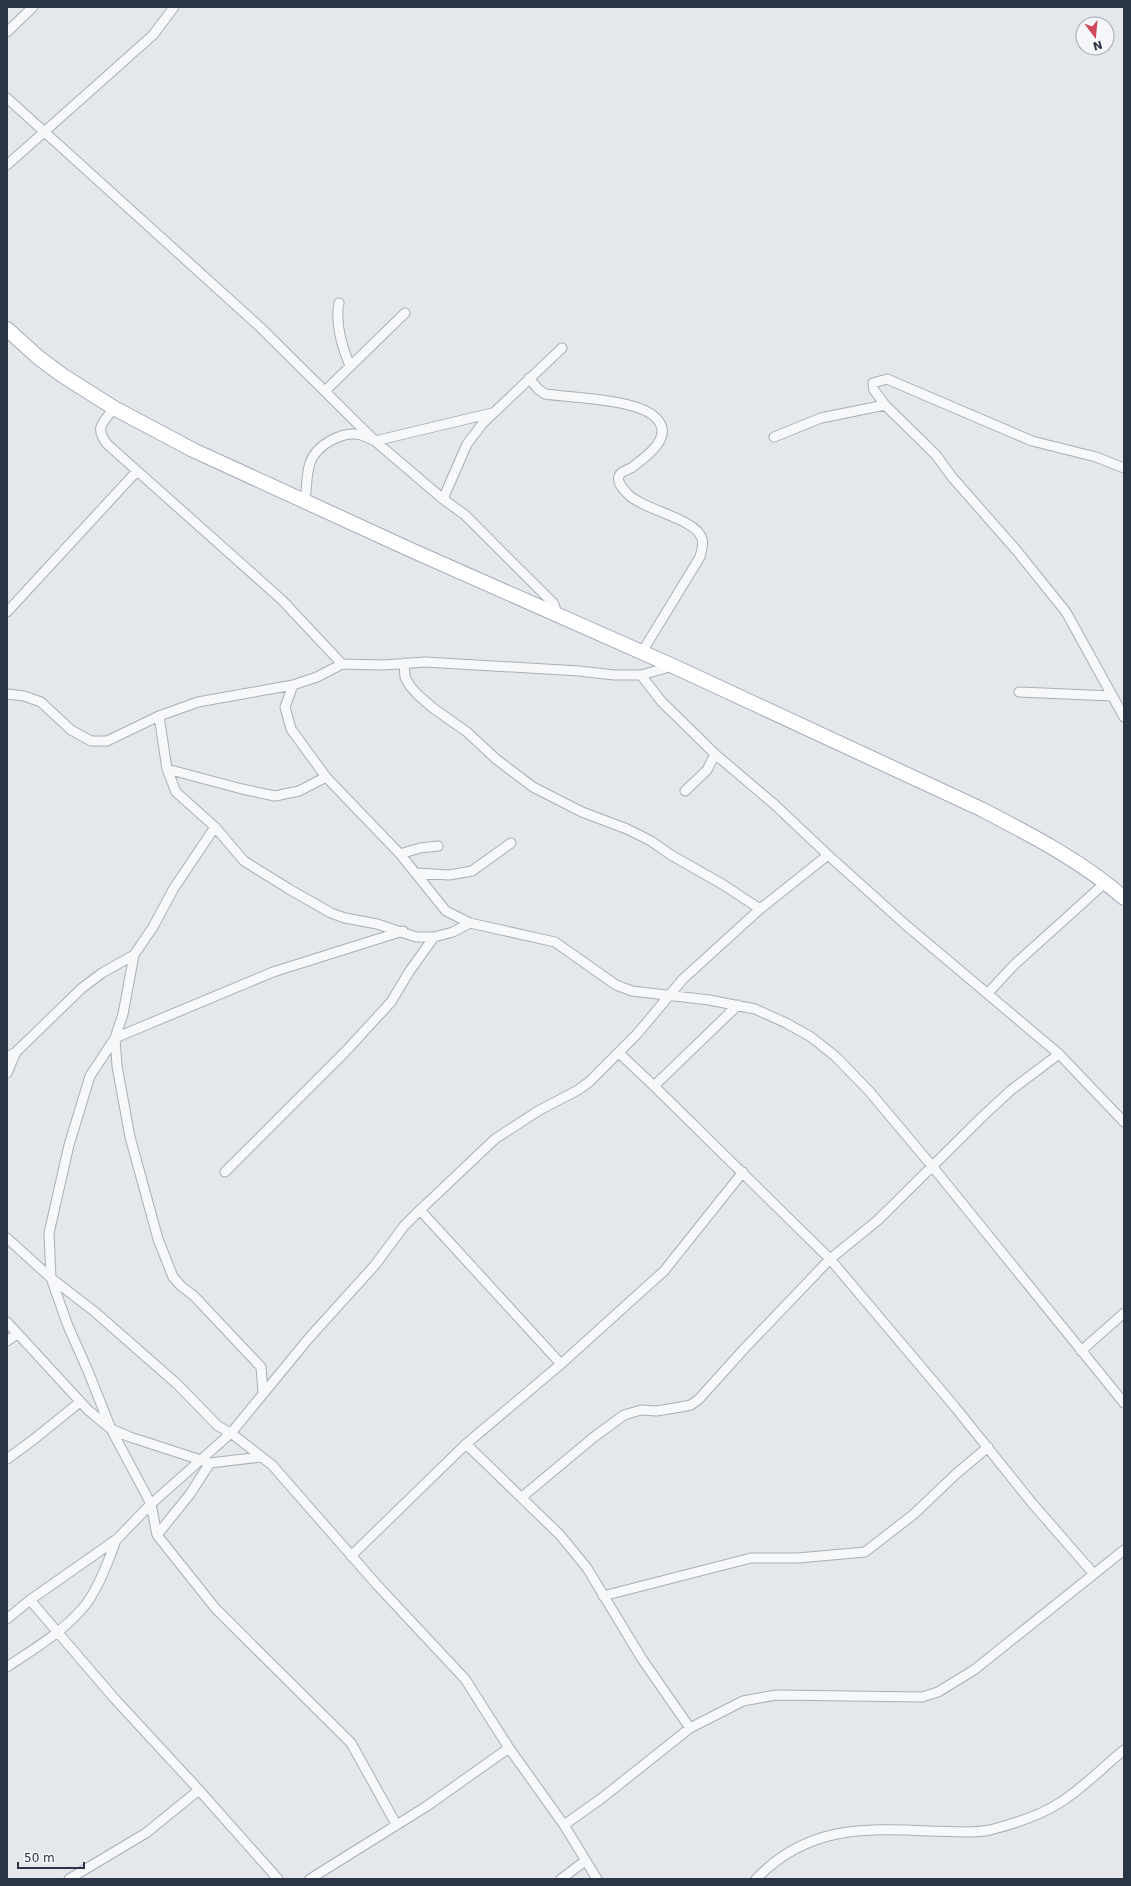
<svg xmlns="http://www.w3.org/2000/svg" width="1131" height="1886" viewBox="0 0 1131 1886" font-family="'DejaVu Sans',sans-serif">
  <rect width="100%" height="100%" fill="#e4e7ec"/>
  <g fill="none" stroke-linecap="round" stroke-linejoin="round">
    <defs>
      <path id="street" d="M7 32 33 7
        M7 98 260 327 375 441 443 499 465 515 554 604 557 614
        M7 165 153 35 174 7
        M339 303C335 323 342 347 350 366
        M529 378 538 389 545 394C572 398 636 399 655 417 676 436 646 457 631 468 627 470 620 472 619 476 617 482 622 488 626 492 640 510 697 518 702 539 704 545 701 552 700 557L642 652
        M325 391 405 313
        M114 408C103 424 94 426 107 444L282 600 342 664
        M774 437 821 418 885 405
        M1124 468 1096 457 1032 441 887 379 873 383 874 390 885 405 936 455 952 477 1017 551 1066 612 1124 717
        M443 499 467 444 483 423 562 348
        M305 500C307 488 306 475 310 463 316 445 343 430 361 435 366 437 371 439 375 441L492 413
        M7 612 137 471
        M404 663 405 677 410 686 418 695 433 708 467 732 496 759 533 787 582 812 627 829 651 841 671 855 722 884 760 909
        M641 675 661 701 715 754 774 804 828 855 907 926 1059 1054 1124 1122
        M293 685 285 707 291 729 326 777 400 854 446 911 470 923 555 942 616 985 632 991 709 1000 755 1009 786 1023 811 1037 835 1056 869 1091 932 1166 1124 1403
        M1019 692 1112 696
        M7 694 24 696 41 702 71 730 91 741H107L159 716 198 702 293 685 317 677 342 664 383 665 425 662 579 671 614 675H641L673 666
        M159 716 167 769 176 792 215 827 244 861 289 889 331 913 345 918 377 924 416 937H434L453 932 470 923
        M167 769 242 789 275 796 299 791 326 777
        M685 791 707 770 715 754
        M215 827 174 888 153 927 134 955 123 1014 115 1038 117 1066 130 1137 158 1239 173 1277 181 1286 194 1296 261 1367 263 1392
        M400 854 420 848 438 846
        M417 873 449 875 472 871 511 843
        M988 993 1014 965 1106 882
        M738 1005 654 1086 830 1259 955 1407 1032 1503 1093 1573
        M619 1053 654 1086
        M7 1057 16 1052 82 988 102 973 134 955
        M7 1073 16 1052
        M225 1172 346 1051 391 1002 409 972 434 937
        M420 1210 561 1364
        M7 1238 51 1278 95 1312 177 1384 218 1426 231 1433 272 1465 378 1586 465 1679 509 1748 564 1825 597 1879
        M7 1322 88 1410 111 1429 151 1504 157 1535 216 1609 351 1743 396 1824
        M7 1341 17 1334
        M1081 1351 1124 1313
        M466 1444 560 1535 587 1568 642 1659 690 1728
        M261 1457 210 1463 130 1437 111 1429 88 1371 68 1326 51 1278 49 1233 69 1145 90 1076 115 1038 273 972 403 931
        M7 1459 33 1440 80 1402
        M522 1497 594 1437 624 1415 641 1410 656 1411 675 1408 691 1405 699 1399 744 1349 830 1259 878 1220 982 1117 1010 1091 1059 1054
        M157 1535 190 1494 210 1463
        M351 1556 466 1444 561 1364 664 1271 743 1172
        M603 1596 751 1558H798L865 1552 914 1514 956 1474 988 1447
        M30 1600 114 1698 199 1790 278 1879
        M7 1619 30 1600 117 1539 151 1504 231 1433 309 1338 375 1265 404 1226 420 1210 495 1139 538 1111 578 1090 589 1082 637 1034 683 979 760 909 828 855
        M7 1667C34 1649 61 1633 82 1609 96 1594 109 1560 116 1540
        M564 1825 602 1798 690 1728 743 1701 776 1695 922 1697 938 1692 974 1670 1124 1550
        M69 1879 146 1833 199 1790
        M310 1879 427 1806 509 1748
        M561 1879 585 1861
        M756 1879C807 1826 862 1828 930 1831 950 1831 971 1834 990 1830 1014 1824 1041 1815 1061 1802 1083 1788 1103 1767 1124 1750"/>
      <path id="primary" d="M7 329 39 358 62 375 114 408 193 450 411 550 673 666 981 809C1031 835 1082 861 1124 898"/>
    </defs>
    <!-- street casing -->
    <use href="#street" stroke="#a9aeb7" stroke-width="11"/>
    <!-- primary casing -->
    <use href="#primary" stroke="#a3abb8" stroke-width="16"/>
    <!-- street -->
    <use href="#street" stroke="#f7f8fa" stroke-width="9"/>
    <!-- primary -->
    <use href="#primary" stroke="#fff" stroke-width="14"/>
  </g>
  <!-- border -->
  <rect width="1131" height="1886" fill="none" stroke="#2b3445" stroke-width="16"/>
  <!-- north arrow -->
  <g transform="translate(1095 36) rotate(164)"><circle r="19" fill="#f4f6f9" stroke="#a4a8b1"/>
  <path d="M0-3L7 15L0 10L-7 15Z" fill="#d1495b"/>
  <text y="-6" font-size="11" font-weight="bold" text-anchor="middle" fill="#2b3445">N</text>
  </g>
  <!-- scale -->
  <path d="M18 1862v6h66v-6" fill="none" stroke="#2b3445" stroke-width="2"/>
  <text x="24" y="1862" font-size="12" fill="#2b3445" stroke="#f4f6f9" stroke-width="3" paint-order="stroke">50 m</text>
</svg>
